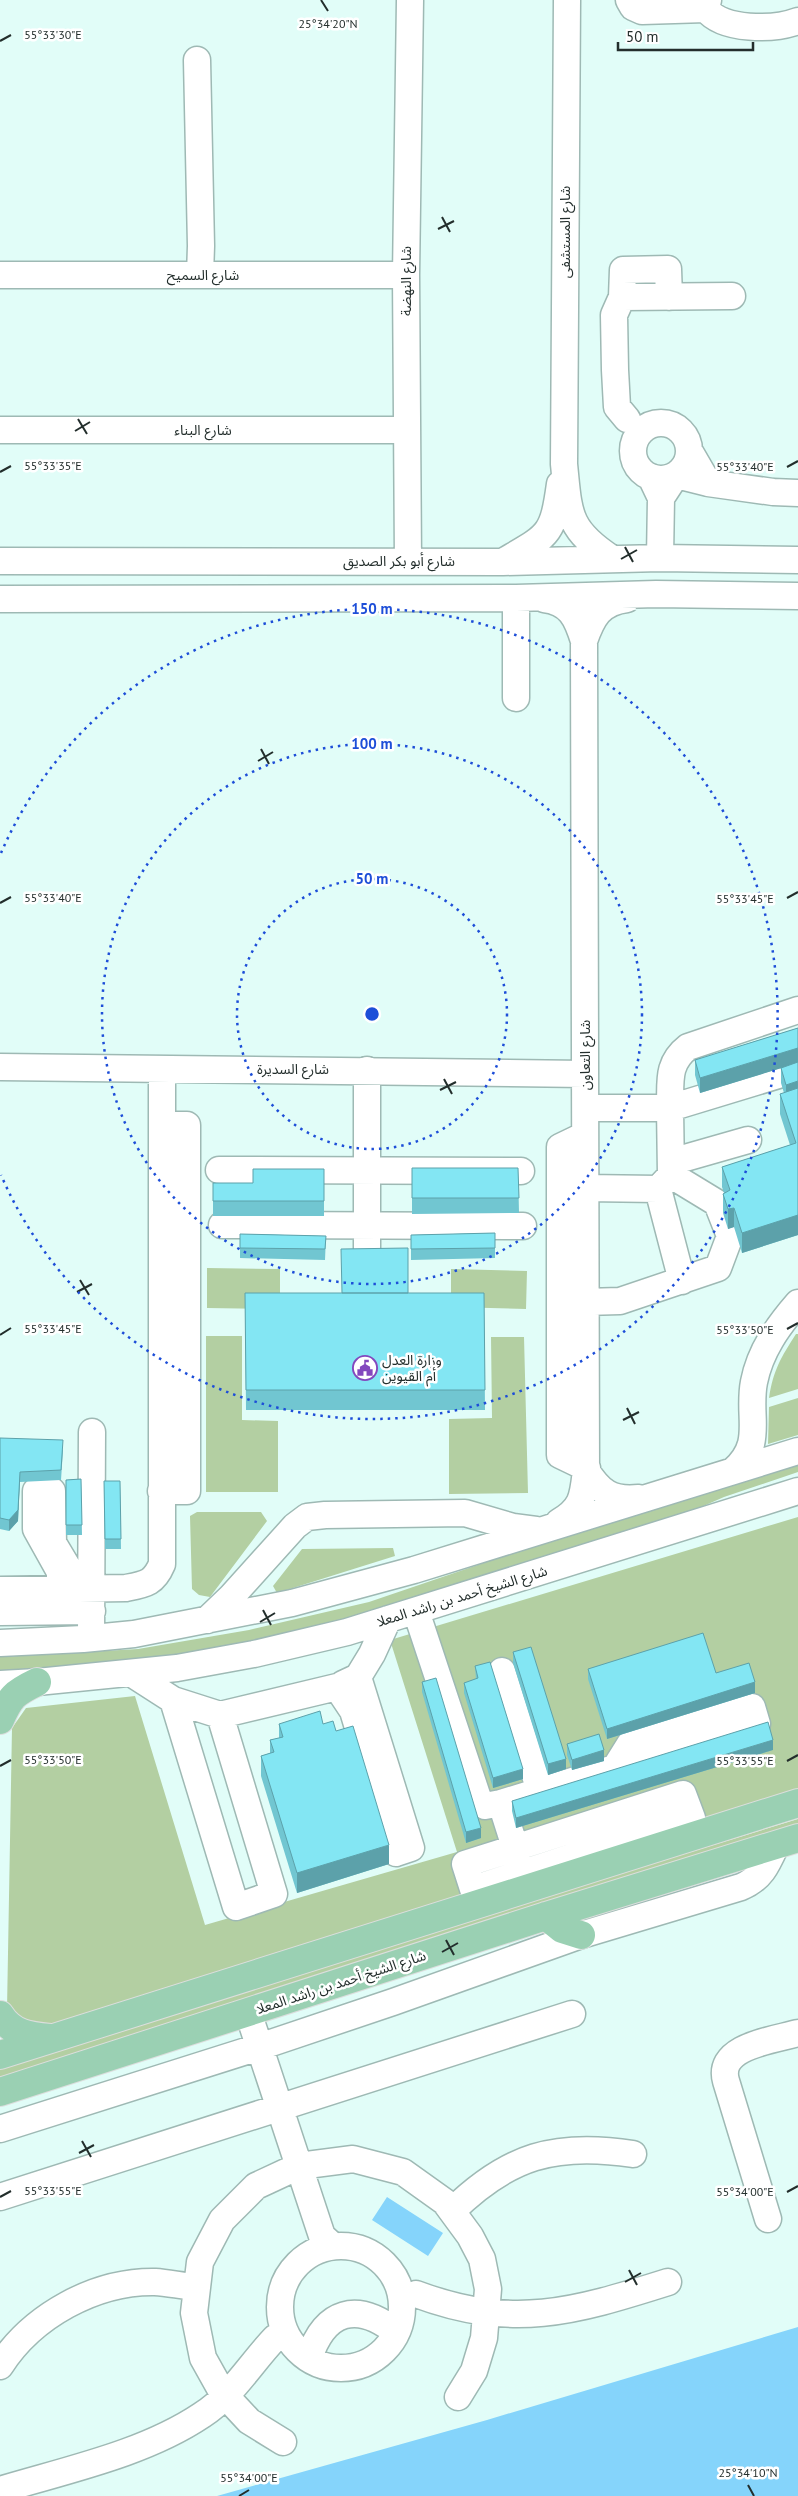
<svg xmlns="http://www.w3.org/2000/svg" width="798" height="2496" viewBox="0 0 798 2496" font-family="'PT Sans','Noto Sans Arabic',sans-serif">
  <rect width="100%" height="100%" fill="#e1fdf8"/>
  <!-- green -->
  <path fill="#b3cfa2" d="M207 1268 280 1269V1309L207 1308Z
    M451 1269 527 1271 526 1309 451 1307Z
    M796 1334H798V1389L769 1398C773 1371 781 1357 796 1334Z
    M206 1336H242V1420L278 1421V1492H206Z
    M491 1337H524L528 1493 449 1494V1419L492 1418Z
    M798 1398V1435L768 1444 769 1407Z
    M798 1463V1472L724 1497 651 1529 369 1619 143 1666 0 1671V1657L138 1649 249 1630 369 1602 539 1544Z
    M197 1512H261L267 1521 210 1597 199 1595 192 1589 190 1516Z
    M798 1517V1794L36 2038 7 2009 12 1728 26 1708 135 1696 205 1925 457 1852 390 1640Z
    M393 1548 395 1556 277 1593 273 1586 302 1549Z
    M798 1819V1833L0 2082V2064Z"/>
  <!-- water -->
  <path fill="#85d4fb" d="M387 2197 443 2233 428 2256 372 2220Z
    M798 2327V2496H217L487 2420Z"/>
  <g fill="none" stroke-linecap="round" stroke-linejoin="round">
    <defs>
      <path id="minor" d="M567 0 564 464C569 513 567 529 611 558
        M629 0 633 7 642 11 706 9
        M708 0 706 9C723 31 774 30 798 21
        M197 60 201 246 200 275
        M0 275H406
        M622 297 623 270 668 269 669 297
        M627 419 617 407 615 370 614 315 622 297 732 296
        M633 451a28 28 0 1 1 56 0a28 28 0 1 1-56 0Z
        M0 430H406
        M651 477 661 498 676 475 708 483 690 452
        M708 483 773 492 798 493
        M660 558 661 498
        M506 560C549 535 553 535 560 484
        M0 561 503 562 660 558 798 560
        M408 561 406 275 410 0
        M0 599 516 598 656 594 798 596
        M544 599C570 602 577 618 584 641 592 618 600 602 627 599
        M584 641 586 1470
        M516 698V598
        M798 1010 688 1047C666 1064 671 1083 670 1108L798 1069
        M0 1067 585 1074
        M586 1108H670L671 1175 658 1189 682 1281
        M585 1135 560 1147V1455L587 1468
        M671 1162 748 1140
        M219 1170 521 1171
        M586 1188 658 1189
        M222 1225 523 1226
        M367 1253V1070
        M585 1302 620 1301 718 1268 730 1236 717 1203 671 1175
        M733 1471C765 1443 747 1418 754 1382 760 1351 778 1326 798 1303
        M161 1491H187V1125H162V1069
        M559 1522C583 1508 583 1496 586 1470 600 1492 611 1501 639 1498
        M0 1590 126 1588C146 1584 154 1583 162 1564V1125
        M60 1590V1572L36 1529V1491H52L53 1543 68 1568 69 1590
        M416 1611 478 1798 485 1806 501 1803
        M0 1612 92 1611
        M207 1620 231 1597 295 1526 307 1517 325 1515 465 1513 513 1527 536 1530
        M91 1638 92 1432
        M0 1643 83 1639 134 1634 292 1603 414 1570 798 1451
        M502 1671 540 1791
        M131 1673 173 1700 236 1907 274 1894 220 1715
        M0 1684 37 1682 177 1668 254 1654 347 1632 798 1491
        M343 1684 358 1677 372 1654 388 1619
        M173 1700 220 1715 337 1687 353 1711 396 1853 411 1848 358 1677
        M683 1794 692 1818 473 1889 465 1864Z
        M528 1888 501 1803 757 1724 752 1707 630 1744 615 1768
        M248 2012 322 2236 333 2246
        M0 2129 259 2047 393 2002 581 1935 741 1887C761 1879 767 1865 776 1845
        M0 2197 572 2014
        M452 2211C508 2156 555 2142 633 2154
        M768 2219 726 2081C716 2046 774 2040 798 2033
        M280 2307a61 61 0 1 1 122 0a61 61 0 1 1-122 0Z
        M416 2294C513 2330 573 2312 668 2282
        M309 2358C325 2310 357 2301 396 2332
        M0 2366C32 2316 95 2281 155 2282 169 2283 183 2286 197 2287
        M283 2442 249 2421 222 2392 203 2358 194 2313 200 2262 222 2220 256 2186 299 2166 353 2159 403 2172 445 2202 470 2236 482 2259 488 2289 484 2338 474 2371 458 2397
        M0 2490C66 2470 144 2454 202 2415 232 2396 251 2363 275 2338"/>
      <path id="major" d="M0 1720C10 1697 14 1693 37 1682
        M546 1916 562 1929 581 1935
        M0 2015C12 2034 29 2036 50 2038
        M0 2055 798 1803
        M0 2092 546 1916 798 1838"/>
    </defs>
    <!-- minor casing -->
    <use href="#minor" stroke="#9eb9b4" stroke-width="29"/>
    <!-- major casing -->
    <use href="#major" stroke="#dcdedd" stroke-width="30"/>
    <!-- minor -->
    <use href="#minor" stroke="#fff" stroke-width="26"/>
    <!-- major -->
    <use href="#major" stroke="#9ad0b3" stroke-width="28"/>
  </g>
  <!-- wall -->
  <path fill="#71c6d1" d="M798 1028V1235L742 1253 734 1227 728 1229 723 1213V1194L724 1193 722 1187V1167L790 1145 780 1114V1094L784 1093 781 1083V1068L700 1093 695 1075V1060Z
    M412 1168H518L519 1213 412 1214Z
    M324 1169V1216H213V1183H253Z
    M495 1233V1258L411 1260V1235Z
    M240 1234 326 1236 325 1260 240 1258Z
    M245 1293H484L485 1410H246Z
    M0 1438 63 1450 61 1480 20 1482 18 1521 9 1531 0 1529Z
    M81 1479 82 1535H66V1480Z
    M104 1481H120L121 1549H105Z
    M513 1652 566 1769 548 1775 513 1663Z
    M475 1666 523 1779 493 1788 464 1693V1683L476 1679Z
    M588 1669 716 1673 755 1693 607 1739 588 1679Z
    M422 1682 481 1838 466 1843 422 1692Z
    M279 1724H323L336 1731 389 1864 297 1893 261 1776V1756L270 1753V1740L279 1738Z
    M567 1744 604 1761 572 1770 567 1755Z
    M773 1750 516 1828 512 1811V1801Z"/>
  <!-- shaded-wall -->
  <path fill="#5ca1aa" d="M798 1048V1063L700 1093V1078Z
    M798 1081V1096L786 1100V1085Z
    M734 1208V1227L728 1229V1209Z
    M798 1215V1235L742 1253V1233Z
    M20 1472 18 1521 9 1531V1520Z
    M755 1682V1693L607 1739V1729Z
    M773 1740V1750L516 1828V1818Z
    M604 1750V1761L572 1770V1760Z
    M566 1759V1769L548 1775V1764Z
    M523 1769V1779L493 1788V1778Z
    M481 1828V1838L466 1843V1832Z
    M389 1845V1864L297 1893V1873Z"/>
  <!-- building -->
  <path fill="#83e6f3" stroke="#5ca1aa" d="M798 1028V1048L700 1078 695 1060Z
    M798 1062V1081L786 1085 781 1068Z
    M798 1088V1215L742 1233 734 1208 728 1209 723 1194 730 1190 722 1167 796 1143 780 1094Z
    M412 1168H518L519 1198H412Z
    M253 1169H324V1201H213V1183H253Z
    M495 1233V1248L411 1249V1235Z
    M240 1234 326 1236 325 1249 240 1248Z
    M408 1248V1293H342L341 1249Z
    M245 1293H484L485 1390H246Z
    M0 1438 63 1440 61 1470 20 1472 18 1510 9 1520 0 1518Z
    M81 1479 82 1525H66V1480Z
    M104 1481H120L121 1539H105Z
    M703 1633 716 1673 749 1663 755 1682 607 1729 588 1669Z
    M531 1647 566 1759 548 1764 513 1652Z
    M490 1662 523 1769 493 1778 464 1683 478 1678 475 1666Z
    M436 1678 481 1828 466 1832 422 1682Z
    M320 1711 323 1724 333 1721 336 1731 353 1726 389 1845 297 1873 261 1756 274 1752 270 1740 283 1737 279 1724Z
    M768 1722 773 1740 516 1818 512 1801Z
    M599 1734 604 1750 572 1760 567 1744Z"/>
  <!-- ticks -->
  <path fill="none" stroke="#232e2c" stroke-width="2" d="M321 0 328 11M0 41 11 35M442 217 450 232M438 229 454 221M78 419 87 434M75 431 90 422M787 467 798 461M0 472 11 466M625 547 633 562M621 559 637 550M261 749 269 764M258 761 273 752M787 898 798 892M0 903 11 897M444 1079 452 1094M440 1090 456 1082M80 1280 89 1295M77 1292 92 1284M787 1329 798 1323M0 1335 11 1328M627 1408 635 1424M623 1420 639 1412M263 1610 271 1625M260 1622 275 1613M787 1761 798 1755M0 1766 11 1760M446 1940 454 1955M442 1952 458 1943M82 2141 91 2157M79 2153 94 2145M787 2192 798 2186M0 2197 11 2191M629 2270 637 2285M625 2282 641 2273M748 2485 754 2496M239 2496 249 2490"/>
  <!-- distance rings -->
  <g fill="none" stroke="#1d4ed8" stroke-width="2.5" stroke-dasharray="2.5 5">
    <circle cx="372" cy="1014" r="135"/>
    <circle cx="372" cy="1014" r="270"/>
    <path d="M1 853A405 405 0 1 1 1 1175"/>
  </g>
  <!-- icons -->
  <defs>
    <symbol id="civic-ring" viewBox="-11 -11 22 22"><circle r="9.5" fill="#fff" stroke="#8348be" stroke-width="1.5"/><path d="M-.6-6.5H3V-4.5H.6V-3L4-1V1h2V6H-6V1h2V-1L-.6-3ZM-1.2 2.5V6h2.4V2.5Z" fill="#8348be"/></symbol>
  </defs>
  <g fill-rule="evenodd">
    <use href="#civic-ring" x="351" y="1354" width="28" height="28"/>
  </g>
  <g text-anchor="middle" stroke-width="5" stroke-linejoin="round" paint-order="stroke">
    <!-- street labels -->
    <g font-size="14" fill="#232e2c" stroke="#fff">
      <text transform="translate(565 232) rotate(-90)" y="5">شارع المستشفى</text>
      <text x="203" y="280">شارع السميح</text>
      <text transform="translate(406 281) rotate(-90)" y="5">شارع النهضة</text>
      <text x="203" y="435">شارع البناء</text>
      <text x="399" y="566">شارع أبو بكر الصديق</text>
      <text transform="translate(585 1055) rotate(-90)" y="5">شارع التعاون</text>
      <text x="293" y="1074">شارع السديرة</text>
      <text transform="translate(462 1596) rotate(-17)" y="5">شارع الشيخ أحمد بن راشد المعلا</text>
      <text transform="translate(341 1982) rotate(-18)" y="5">شارع الشيخ أحمد بن راشد المعلا</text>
    </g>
    <!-- poi labels -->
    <g font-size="14" fill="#232e2c" stroke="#fff" text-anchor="start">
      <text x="382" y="1365">وزارة العدل<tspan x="382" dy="16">أم القيوين</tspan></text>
    </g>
  </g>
  <g font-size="12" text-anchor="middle" fill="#232e2c" stroke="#fff" stroke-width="5" stroke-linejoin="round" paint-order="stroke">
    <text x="328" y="28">25°34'20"N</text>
    <text x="53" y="39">55°33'30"E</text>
    <text x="53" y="470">55°33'35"E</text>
    <text x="745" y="471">55°33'40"E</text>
    <text x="53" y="902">55°33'40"E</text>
    <text x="745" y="903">55°33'45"E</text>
    <text x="53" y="1333">55°33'45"E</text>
    <text x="745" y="1334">55°33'50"E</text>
    <text x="53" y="1764">55°33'50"E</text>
    <text x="745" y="1765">55°33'55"E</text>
    <text x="53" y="2195">55°33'55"E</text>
    <text x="745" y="2196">55°34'00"E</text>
    <text x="748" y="2477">25°34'10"N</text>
    <text x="249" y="2482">55°34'00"E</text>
  </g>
  <circle cx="372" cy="1014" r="8" fill="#1d4ed8" stroke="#fff" stroke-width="2.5"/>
  <g font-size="15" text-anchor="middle" font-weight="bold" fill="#1d4ed8" stroke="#fff" stroke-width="5" stroke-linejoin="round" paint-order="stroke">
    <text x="372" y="614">150 m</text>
    <text x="372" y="749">100 m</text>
    <text x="372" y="884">50 m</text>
  </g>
  <!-- scale -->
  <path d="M618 42v8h135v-8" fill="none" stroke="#232e2c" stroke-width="2.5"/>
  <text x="626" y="42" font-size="15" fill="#232e2c" stroke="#ffffff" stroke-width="4" paint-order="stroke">50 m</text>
</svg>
